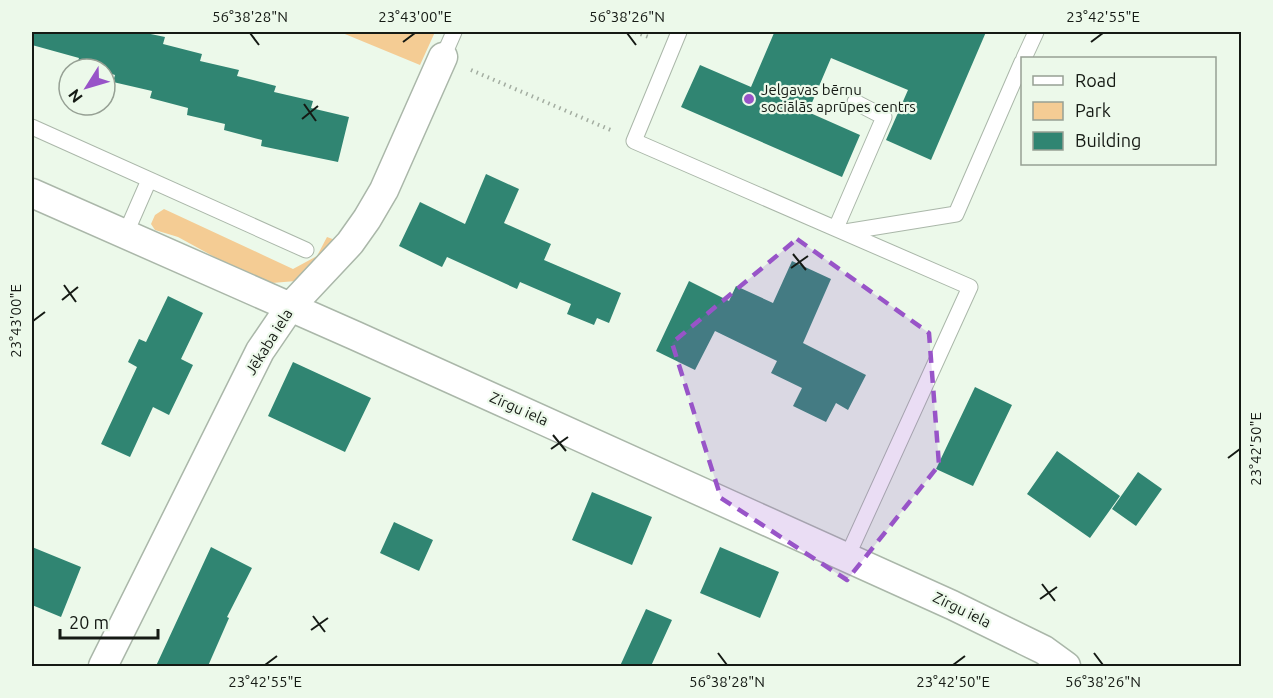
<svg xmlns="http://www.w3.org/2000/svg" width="1273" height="698" viewBox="0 0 1273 698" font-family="Ubuntu,sans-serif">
  <rect width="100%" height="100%" fill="#ecf9ea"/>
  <!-- green -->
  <path fill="#f4cc94" d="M340 32H435L420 65Z
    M164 209 293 269 317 256 327 237 338 241 296 281 272 283 231 266 178 237 155 230 151 224 155 215Z"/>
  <!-- building -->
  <path fill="#308572" d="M32 32H141L165 37 163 44 202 54 200 61 239 70 237 76 276 86 274 92 313 101 311 108 349 117 338 162 261 146 262 140 224 130 225 124 187 115 188 108 150 98 152 91 113 82 115 75 105 72V69L77 65 79 58 32 45Z
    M770 32H986L931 160 886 140 908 90 831 58 808 112 860 135 842 177 681 107 700 65 751 87 774 33Z
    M486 174 519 189 504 223 551 244 544 260 621 293 609 323 597 318 594 325 567 314 571 304 520 282 517 289 447 257 442 267 399 246 420 202 465 224Z
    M792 261 831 279 803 343 866 375 848 410 836 403 826 422 793 406 802 388 771 373 777 361 715 331 695 370 656 351 689 281 729 301 736 286 773 303Z
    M168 296 203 313 181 359 193 365 169 415 153 407 130 457 101 444 137 367 128 362 139 339 146 342Z
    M293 362 371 398 345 452 268 416Z
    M975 387 1012 405 973 486 936 469Z
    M1057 451 1120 496 1090 538 1027 494Z
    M1138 472 1162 489 1136 526 1112 509Z
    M592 492 652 517 632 565 572 540Z
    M394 522 433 540 419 571 380 553Z
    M32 547 81 567 61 617 32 605Z
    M211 547 252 568 227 617 229 618 208 666H156Z
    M720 547 779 572 760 618 700 593Z
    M646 609 672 620 651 666H620Z"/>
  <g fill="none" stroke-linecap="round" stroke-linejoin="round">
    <defs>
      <path id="service" d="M679 32 634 141 970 287 847 557
        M443 57 454 32
        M1024 58 1036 32
        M32 127 306 250
        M836 228 884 117 855 102
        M845 232 956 214 1022 62
        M125 235 149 180"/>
      <path id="minor" d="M32 193 356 336 952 605 1044 650 1066 666
        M103 666 260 351 290 307 350 243 367 219 384 190 443 57"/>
    </defs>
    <!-- service casing -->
    <use href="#service" stroke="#aab7a9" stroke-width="17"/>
    <!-- minor casing -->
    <use href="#minor" stroke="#aab7a9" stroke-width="31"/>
    <!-- path -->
    <path stroke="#a3ada1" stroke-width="4" stroke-dasharray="1.5 4.5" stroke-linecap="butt" d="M635 32 651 38
      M471 70 613 131"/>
    <!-- service -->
    <use href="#service" stroke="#fff" stroke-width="15"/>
    <!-- minor -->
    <use href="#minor" stroke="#fff" stroke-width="28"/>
  </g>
  <!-- marked area -->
  <path fill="#9854c8" fill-opacity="0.2" stroke="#9854c8" stroke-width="4.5" stroke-dasharray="12 8" stroke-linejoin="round" d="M797 239 929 333 939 465 847 580 721 498 672 343Z"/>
  <!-- ticks -->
  <path fill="none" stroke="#151a14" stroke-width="2" d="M250 33 259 45M627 33 636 45M403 42 415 33M1091 42 1103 33M304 104 316 121M302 119 318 106M793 254 806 270M791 268 808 256M64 285 76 302M62 300 78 287M33 321 45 312M553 435 566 451M551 449 568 437M1228 458 1240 449M1042 584 1055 601M1040 599 1057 587M313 616 325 632M311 630 328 618M718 653 727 665M1094 653 1103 665M265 665 277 656M953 665 965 656"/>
  <!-- markers -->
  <circle fill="#9854c8" stroke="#ecf9ea" stroke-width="2" cx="749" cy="99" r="6"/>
  <g text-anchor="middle" stroke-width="4.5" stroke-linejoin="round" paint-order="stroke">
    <!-- poi labels -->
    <g font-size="15" fill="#151a14" stroke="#ecf9ea" text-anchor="start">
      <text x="761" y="95">Jelgavas bērnu<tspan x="761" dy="17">sociālās aprūpes centrs</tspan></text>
    </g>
    <!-- street labels -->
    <g font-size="15" fill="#151a14" stroke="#ecf9ea">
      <text transform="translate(269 342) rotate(-58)" y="5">Jēkaba iela</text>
      <text transform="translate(519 409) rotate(24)" y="5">Zirgu iela</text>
      <text transform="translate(962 610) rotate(26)" y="5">Zirgu iela</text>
    </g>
  </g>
  <!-- border -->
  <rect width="1273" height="698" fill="none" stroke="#ecf9ea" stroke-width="66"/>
  <!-- legend -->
  <rect x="1021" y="57" width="195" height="108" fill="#ecf9ea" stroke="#96a094" stroke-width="1.5"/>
  <rect x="1033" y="76" width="30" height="9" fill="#ffffff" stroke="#96a094" stroke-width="1.5"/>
  <text x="1075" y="87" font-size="18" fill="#151a14">Road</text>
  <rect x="1033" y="102" width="30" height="18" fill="#f4cc94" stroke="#96a094" stroke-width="1.5"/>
  <text x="1075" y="117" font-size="18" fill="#151a14">Park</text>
  <rect x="1033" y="132" width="30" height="18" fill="#308572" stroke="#96a094" stroke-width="1.5"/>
  <text x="1075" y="147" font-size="18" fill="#151a14">Building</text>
  <!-- north arrow -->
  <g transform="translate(87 87) rotate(233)"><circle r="28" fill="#ecf9ea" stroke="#96a094" stroke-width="1.5"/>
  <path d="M0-4.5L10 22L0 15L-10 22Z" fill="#9854c8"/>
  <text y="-9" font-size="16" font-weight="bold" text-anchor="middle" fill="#151a14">N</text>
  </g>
  <!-- scale -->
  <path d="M60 629v9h98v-9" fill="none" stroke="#151a14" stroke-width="3"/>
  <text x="69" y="629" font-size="18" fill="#151a14" stroke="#ecf9ea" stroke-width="4.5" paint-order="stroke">20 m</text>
  <rect x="33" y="33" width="1207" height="632" fill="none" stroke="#151a14" stroke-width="2"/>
  <g font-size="15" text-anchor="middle" fill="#151a14">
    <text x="250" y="22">56°38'28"N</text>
    <text x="415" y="22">23°43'00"E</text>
    <text x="627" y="22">56°38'26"N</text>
    <text x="1103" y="22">23°42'55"E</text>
    <text transform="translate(16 321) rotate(-90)" y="5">23°43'00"E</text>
    <text transform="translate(1256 449) rotate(-90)" y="5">23°42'50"E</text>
    <text x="265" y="687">23°42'55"E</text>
    <text x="727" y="687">56°38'28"N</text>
    <text x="953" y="687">23°42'50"E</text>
    <text x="1103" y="687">56°38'26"N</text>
  </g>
</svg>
